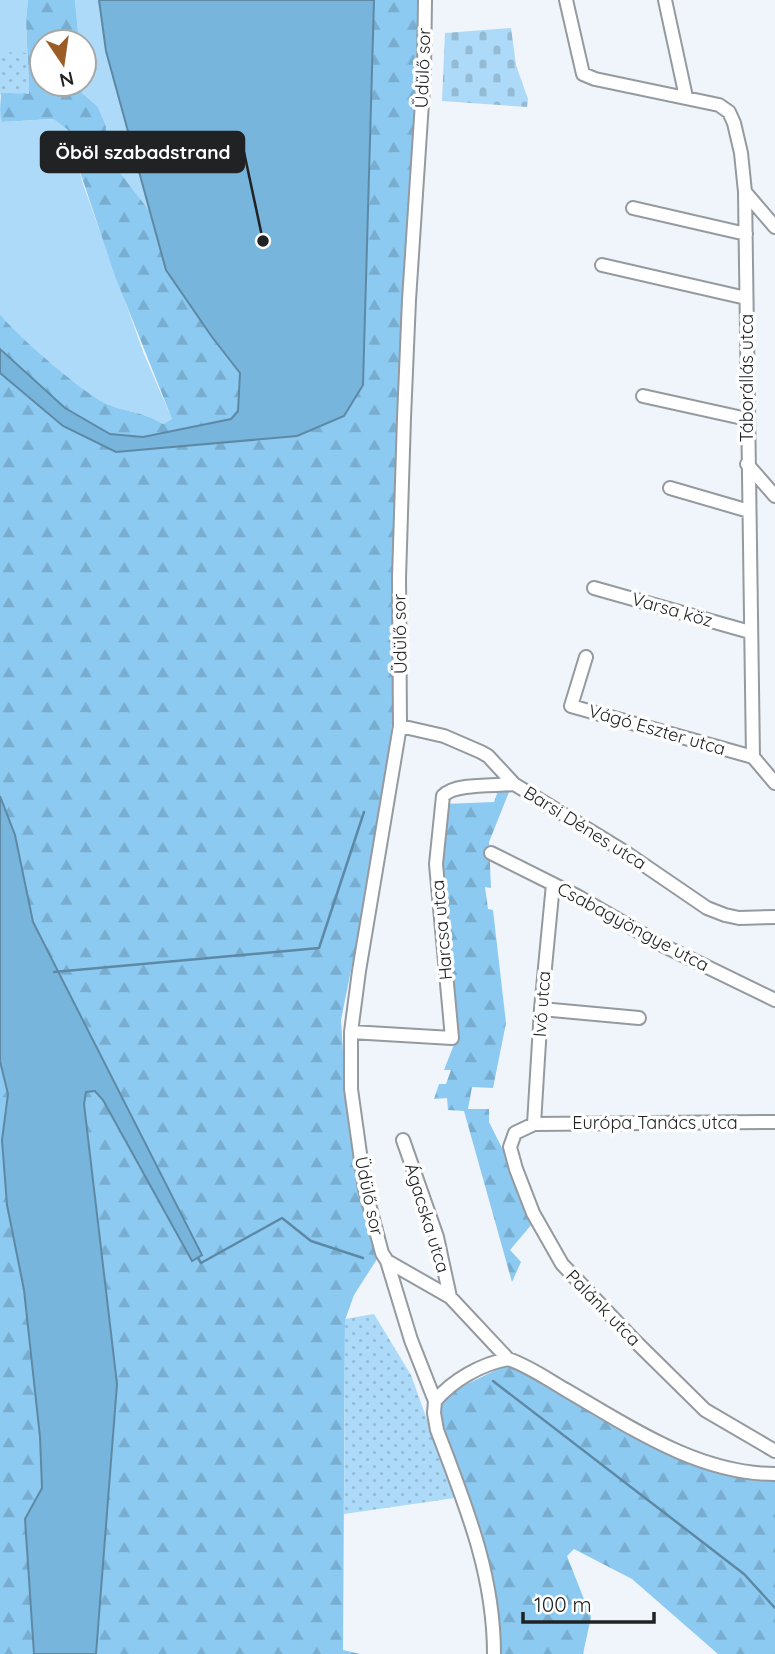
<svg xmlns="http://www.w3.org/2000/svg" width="775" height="1654" viewBox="0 0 775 1654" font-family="Quicksand,sans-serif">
  <defs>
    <pattern id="forest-firs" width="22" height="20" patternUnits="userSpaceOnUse" patternTransform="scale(1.75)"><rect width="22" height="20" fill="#8ccaf2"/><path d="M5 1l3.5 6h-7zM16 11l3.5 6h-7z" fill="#78adcf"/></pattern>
    <pattern id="cemetery-stones" width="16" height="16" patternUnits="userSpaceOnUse" patternTransform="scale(1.75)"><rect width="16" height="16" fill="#addaf8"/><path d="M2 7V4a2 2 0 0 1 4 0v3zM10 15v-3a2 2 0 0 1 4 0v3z" fill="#95bbd4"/></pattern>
    <pattern id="park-dots" width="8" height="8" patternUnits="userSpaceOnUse" patternTransform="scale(1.75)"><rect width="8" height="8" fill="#addaf8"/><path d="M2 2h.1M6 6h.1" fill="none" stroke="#95bbd4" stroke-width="1.8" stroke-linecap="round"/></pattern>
  </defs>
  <rect width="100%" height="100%" fill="#eff5fa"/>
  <!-- grass -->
  <path fill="#addaf8" d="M0 0H28L26 20 29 94 2 93 0 95Z
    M75 0H99L106 51 151 213 105 153 106 126 98 107 80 91 79 84H84V42H79Z
    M0 110 3 122 53 119 68 130 83 184 144 354 172 419 163 424C142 411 128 413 107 404 85 396 15 334 0 314Z"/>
  <!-- forest -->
  <path fill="url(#forest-firs)" d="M28 0H75L79 42H42V84H79L80 91 98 107 106 126 105 153 151 213 166 270 212 337 240 373 238 411 231 419 143 437 110 434 65 408 0 349V314C15 334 85 395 107 404 128 413 142 411 163 424L172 419 115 276 71 145 68 130 53 119 2 122 0 110 1 93H29L26 20Z
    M374 0H420L396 670 387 791 341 1020 347 1114 377 1259 354 1295 345 1320 343 1650 360 1654H96L117 1384 84 1104 86 1092 95 1091 103 1100 191 1261 202 1255 33 922 15 835 0 796V373L63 426 116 452 297 436 344 416 363 385Z
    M511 787 489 842 491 888 485 887 488 909 493 910 506 1023 493 1088 472 1087 468 1109H489V1122L512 1168 518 1196 532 1224 510 1250 521 1262 512 1282 464 1111 448 1110 447 1098 434 1099 439 1084H446L451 1070H444L455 1042 439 865 444 804 494 802 499 788Z
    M0 1061 8 1094 2 1140 7 1205 24 1290 40 1437 42 1488 25 1519 34 1654H0Z
    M510 1363 707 1463 775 1477V1654H718L632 1579 574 1549 567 1556 591 1617 583 1654H496L488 1572 433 1406 449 1393Z"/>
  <!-- cemetery -->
  <path fill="url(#cemetery-stones)" d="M511 28 516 65 528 99 527 107 442 101 445 33Z"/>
  <!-- park -->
  <path fill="url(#park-dots)" d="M2 52 28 53 29 94 1 93Z
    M374 1314 411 1375 455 1498 344 1514 345 1319Z"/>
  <!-- water -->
  <path fill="#78b5dc" stroke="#5e89a5" stroke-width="2" d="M99 0H374L363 385 344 416 297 436 116 452 63 426 0 373V349L65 408 110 434 143 437 231 419 238 411 240 373 212 337 166 270 106 51Z
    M0 796 15 835 33 922 202 1255 192 1261 103 1100 95 1091 86 1092 84 1104 117 1384 96 1654H34L25 1519 42 1488 40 1437 24 1290 7 1205 2 1140 8 1094 0 1061Z"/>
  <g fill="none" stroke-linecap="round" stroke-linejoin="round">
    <!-- stream -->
    <path stroke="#5e89a5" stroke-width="2.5" d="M54 972 319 948 364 812
      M198 1258 201 1263 282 1218 311 1241 363 1258
      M493 1381 744 1574 775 1608"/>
    <defs>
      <path id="minor" d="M425 0 424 72 409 300 404 418 399 578 400 726 359 971 351 1032V1089L365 1189 382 1253 387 1261 411 1340 435 1401 434 1413 437 1430C465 1504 494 1573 494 1654
        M566 0 583 74 595 79 719 105 729 112 734 123 741 153 745 192 753 757 775 783
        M665 0 686 97
        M745 192 775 227
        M633 208 746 234
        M602 265 746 298
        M643 396 747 419
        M747 464 775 496
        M670 488 749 511
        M594 588 750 632
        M586 657 571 706 753 757
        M400 726 444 736 481 752 488 756 514 784 625 852 707 908 725 915 739 918 775 917
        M491 853 577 896 660 944 775 1000
        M541 1009 639 1018
        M351 1032 452 1038 436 864 443 796C454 783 495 786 514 784
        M775 1122 534 1124 515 1133 510 1147 516 1169 533 1213 562 1264 633 1339 705 1410 775 1451
        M534 1124 541 1009 553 884
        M403 1140 437 1237 450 1297
        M387 1261 450 1297 508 1359
        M435 1401C453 1380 481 1364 508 1359 529 1366 547 1379 566 1390 630 1427 698 1474 775 1474"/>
    </defs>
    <!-- minor casing -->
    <use href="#minor" stroke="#949a9f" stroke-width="16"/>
    <!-- minor -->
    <use href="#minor" stroke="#fff" stroke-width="12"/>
  </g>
  <g text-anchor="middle" stroke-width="7" stroke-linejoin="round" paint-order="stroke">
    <!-- street labels -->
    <g font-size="18" fill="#202224" stroke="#fff">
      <text transform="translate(423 68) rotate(-88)" y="6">Üdülő sor</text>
      <text transform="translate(747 378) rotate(-90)" y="6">Táborállás utca</text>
      <text transform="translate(672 610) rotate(16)" y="6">Varsa köz</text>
      <text transform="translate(400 634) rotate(-91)" y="6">Üdülő sor</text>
      <text transform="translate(657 730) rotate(16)" y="6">Vágó Eszter utca</text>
      <text transform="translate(585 828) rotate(32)" y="6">Barsi Dénes utca</text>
      <text transform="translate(633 927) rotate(28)" y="6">Csabagyöngye utca</text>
      <text transform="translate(442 930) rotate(-95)" y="6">Harcsa utca</text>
      <text transform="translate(542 1004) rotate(-86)" y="6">Ivó utca</text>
      <text x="655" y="1129">Európa Tanács utca</text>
      <text transform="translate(369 1196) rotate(78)" y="6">Üdülő sor</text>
      <text transform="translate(427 1218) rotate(73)" y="6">Ágacska utca</text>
      <text transform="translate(603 1308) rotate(46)" y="6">Palánk utca</text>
    </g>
  </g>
  <!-- callouts -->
  <path fill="none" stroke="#202224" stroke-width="2.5" d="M263 241L244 152"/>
  <circle fill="#202224" stroke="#fff" stroke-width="2.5" cx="263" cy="241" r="7"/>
  <rect fill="#202224" stroke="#202224" stroke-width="2.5" x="41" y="132" width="203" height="40" rx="7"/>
  <g font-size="19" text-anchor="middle" font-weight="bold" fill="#fff">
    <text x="143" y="159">Öböl szabadstrand</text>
  </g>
  <!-- north arrow -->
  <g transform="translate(63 63) rotate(167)"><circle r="33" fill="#ffffff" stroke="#a6a7a7" stroke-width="2"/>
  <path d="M0-5L12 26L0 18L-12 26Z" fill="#9c5c25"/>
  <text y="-10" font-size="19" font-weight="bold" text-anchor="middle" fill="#202224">N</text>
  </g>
  <!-- scale -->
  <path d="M523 1612v10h131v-10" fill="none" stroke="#202224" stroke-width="3.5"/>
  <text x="534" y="1612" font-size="21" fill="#202224" stroke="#ffffff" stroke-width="5" paint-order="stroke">100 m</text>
</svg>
